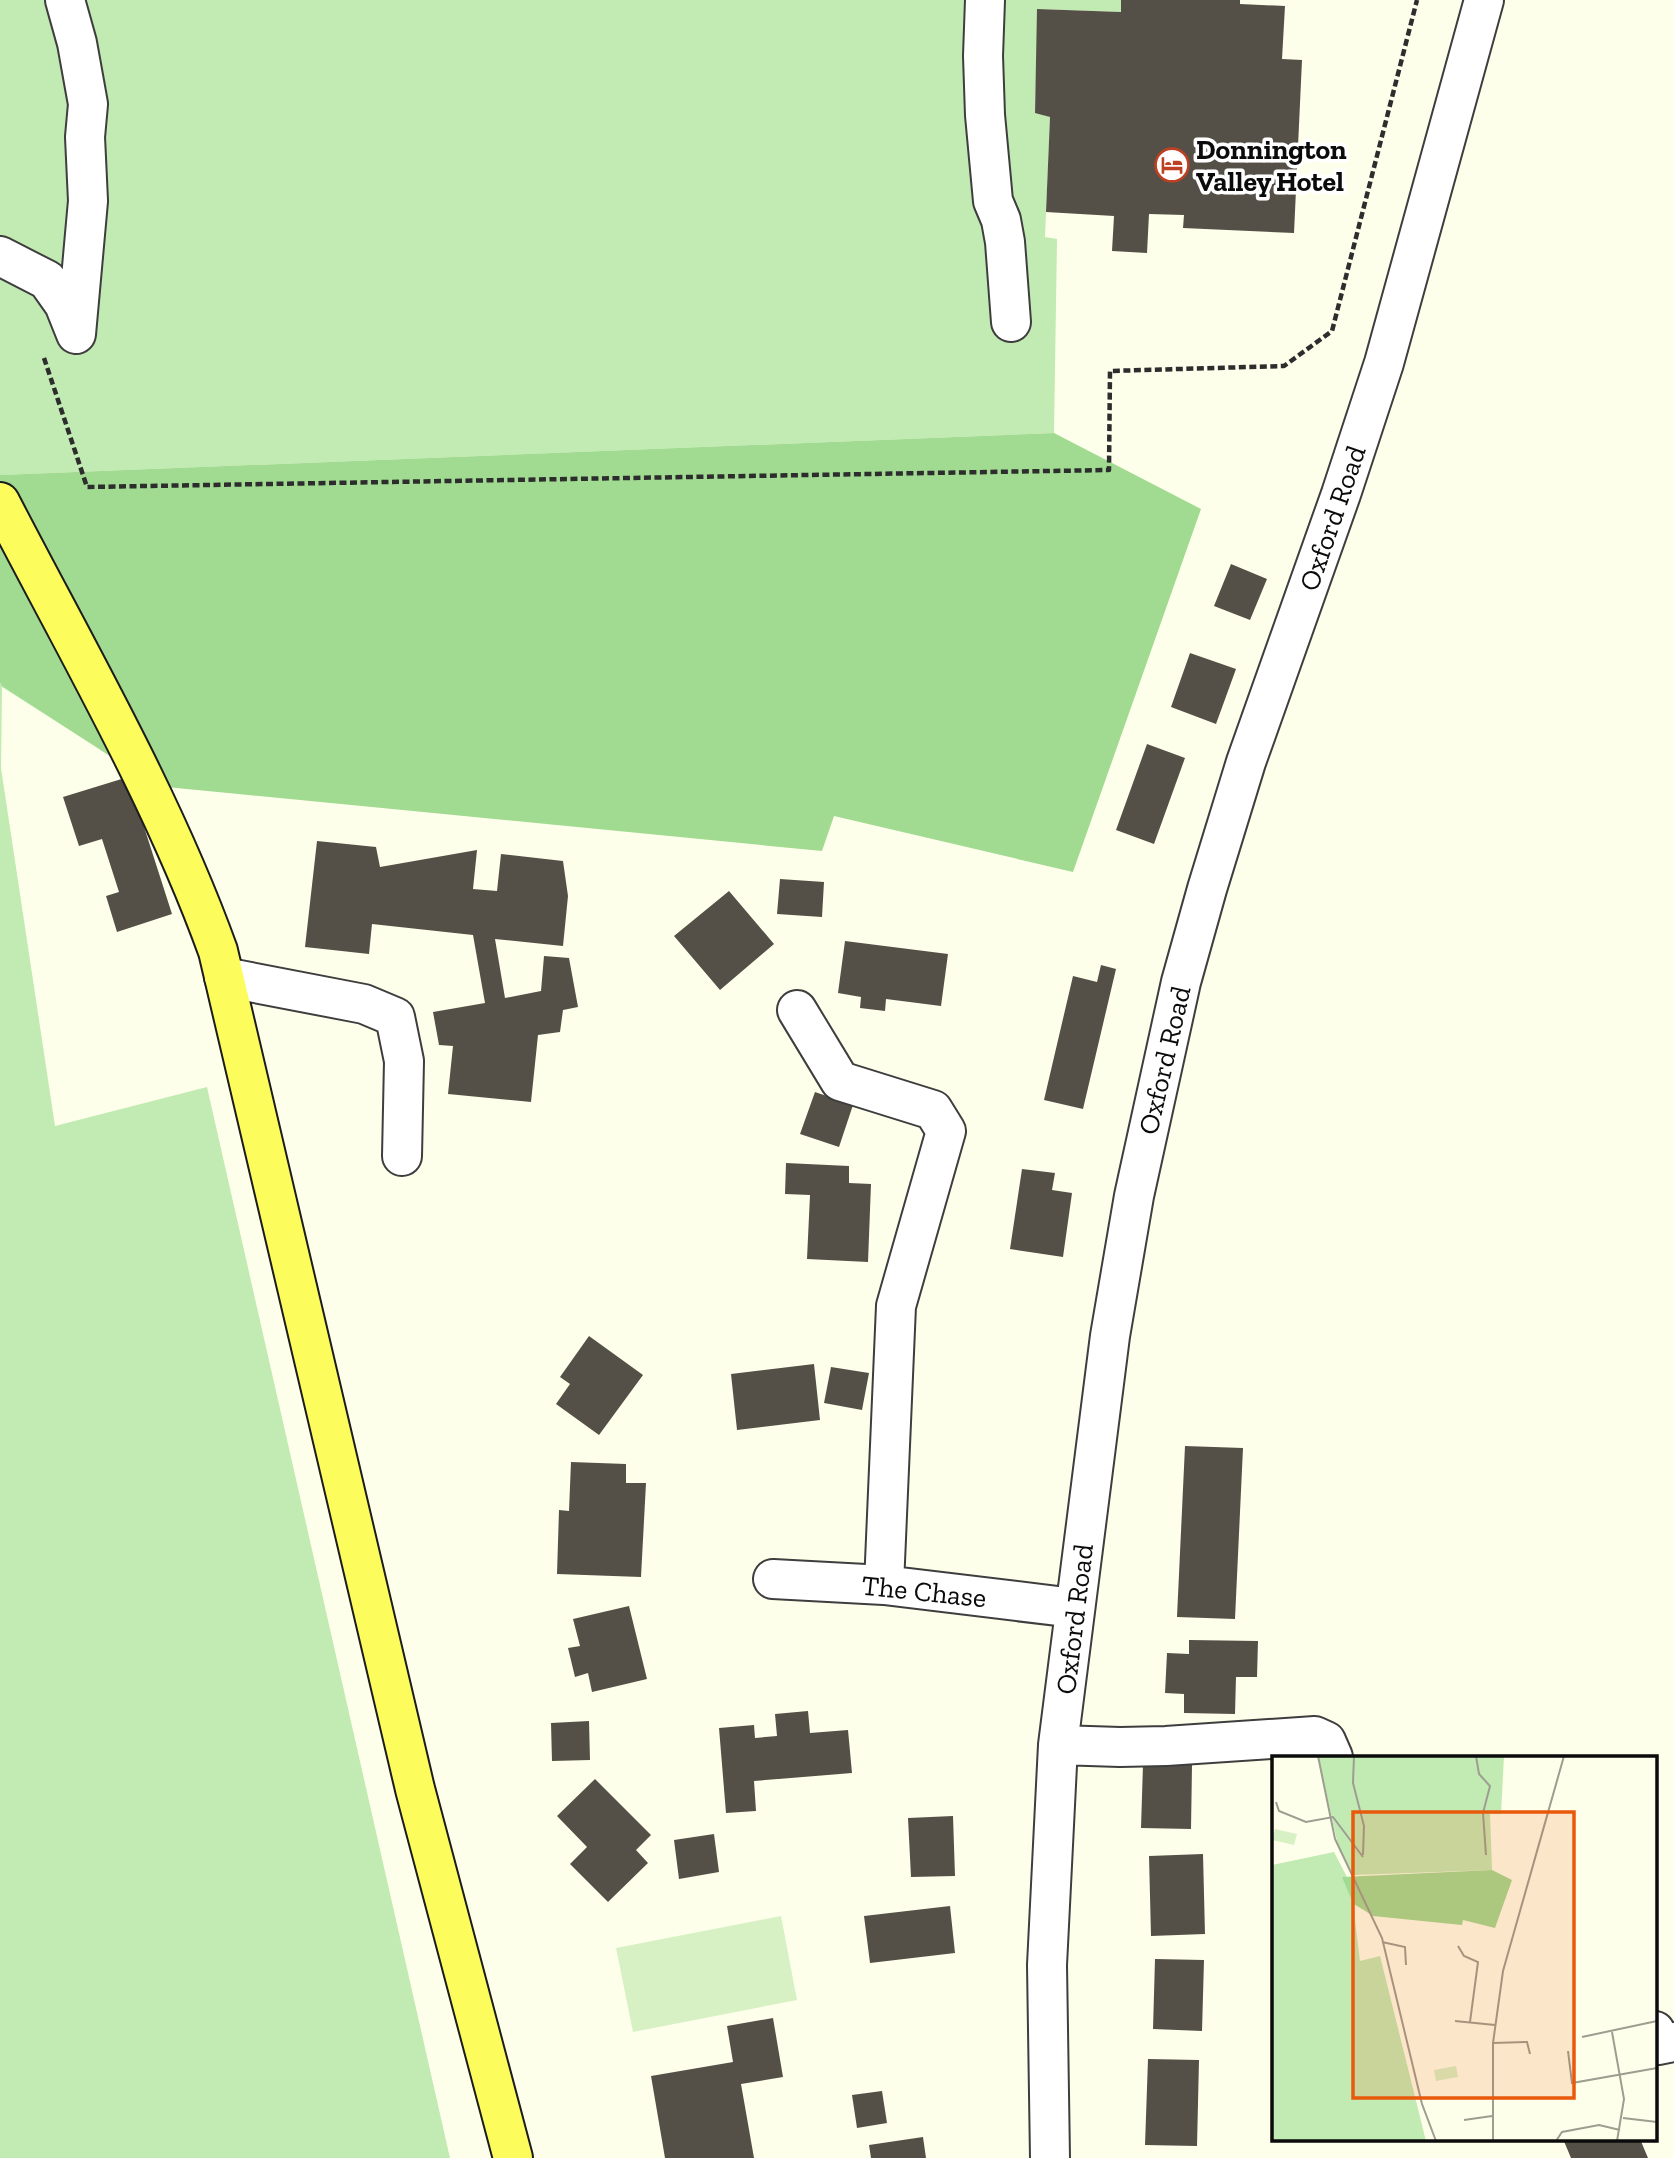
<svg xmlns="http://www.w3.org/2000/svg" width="1674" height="2158" viewBox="0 0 1674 2158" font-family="'Zilla Slab',serif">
  <rect width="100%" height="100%" fill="#feffea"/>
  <!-- green -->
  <path fill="#c2eab3" d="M0 0H1121V12L1038 9 1035 112 1050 117 1045 237 1057 239 1054 433 0 475Z
    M0 571 87 741 2 687 1 768 55 1126 207 1087 450 2158H0Z"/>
  <!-- forest -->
  <path fill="#a1db92" d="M1054 433 1201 509 1073 872 834 816 822 851 156 786 2 686 0 682V475Z"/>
  <!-- pitch -->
  <path fill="#d7f1c5" d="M781 1916 797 2000 633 2032 616 1948Z"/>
  <!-- building -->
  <path fill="#545048" d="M1121 0H1240V4L1285 6 1282 59 1302 60 1294 233 1183 228 1184 215 1149 214 1147 253 1112 251 1114 216 1046 212 1050 117 1035 113 1037 9 1121 12Z
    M1231 564 1267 579 1250 620 1214 606Z
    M1190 653 1236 669 1216 724 1171 707Z
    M1147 744 1185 758 1154 844 1116 830Z
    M128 777 172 914 117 932 106 896 119 892 102 839 79 846 63 797Z
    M317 841 376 847 380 867 477 850 473 889 497 891 501 854 563 861 568 896 563 946 495 939 505 998 541 991 544 956 569 958 578 1007 563 1010 560 1032 538 1035 531 1102 448 1094 453 1046 439 1045 433 1012 485 1003 473 935 372 924 369 954 305 947Z
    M780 879 824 882 822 917 777 914Z
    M729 891 774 944 720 990 674 936Z
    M845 941 948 954 941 1006 886 999 885 1011 860 1008 861 997 838 993Z
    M1101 965 1116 969 1083 1109 1044 1100 1073 976 1097 982Z
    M815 1092 853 1105 839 1147 800 1134Z
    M786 1163 849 1166V1183L871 1184 868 1262 807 1259 810 1195 785 1194Z
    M1022 1169 1055 1173 1052 1190 1072 1193 1063 1257 1010 1249Z
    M589 1336 643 1375 599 1435 556 1404 570 1384 560 1377Z
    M814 1364 820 1420 737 1430 731 1374Z
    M831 1367 869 1373 862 1410 824 1403Z
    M1185 1446 1243 1448 1235 1619 1177 1617Z
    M571 1462 626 1464V1483H646L641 1577 557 1574 559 1510 569 1511Z
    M629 1606 647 1679 592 1692 588 1673 575 1677 568 1648 580 1646 573 1619Z
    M1189 1640 1258 1641 1257 1677H1236L1235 1714 1184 1713V1694L1165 1693 1167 1653 1189 1654Z
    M808 1711 810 1733 848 1730 852 1773 754 1781 756 1811 726 1813 719 1728 754 1725 755 1738 777 1736 775 1714Z
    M589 1721 590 1760 552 1761 551 1723Z
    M1143 1764 1192 1765 1191 1829 1141 1828Z
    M595 1779 651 1835 636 1850 648 1863 608 1902 570 1864 587 1847 557 1816Z
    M953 1816 955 1876 911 1877 908 1818Z
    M714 1834 719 1872 679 1879 674 1840Z
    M1203 1854 1205 1934 1151 1936 1149 1856Z
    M950 1906 955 1953 870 1963 864 1916Z
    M1155 1959 1204 1960 1202 2031 1153 2029Z
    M773 2018 783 2077 741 2084 754 2158H665L651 2076 733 2062 727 2026Z
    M1148 2059 1199 2060 1197 2146 1145 2145Z
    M882 2091 887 2123 857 2128 852 2095Z
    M923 2137 926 2158H871L869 2145Z
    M1563 2139H1640L1648 2158H1571Z"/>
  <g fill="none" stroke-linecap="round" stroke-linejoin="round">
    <defs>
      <path id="minor" d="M65 0 77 43 88 104 85 137 88 201 76 334
        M985 0 983 56 985 115 993 201 1001 220 1005 242 1011 322
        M0 256 47 280 64 304 76 334
        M224 977 364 1004 395 1017 404 1061 402 1156
        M797 1010 840 1081 933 1110 946 1131 896 1306 884 1585
        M773 1579 884 1585 1074 1608
        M1058 1745 1120 1747 1166 1746 1315 1736 1326 1741 1333 1757
        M1655 2031 1658 2045 1674 2042
        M1050 2158 1047 1965 1058 1745 1110 1336 1134 1196 1181 982 1207 889 1246 762 1341 494 1384 363 1484 0"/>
      <path id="major" d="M0 502C76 649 162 796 218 951L415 1789 513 2158"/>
    </defs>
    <!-- minor casing -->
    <use href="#minor" stroke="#3e3e3e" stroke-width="42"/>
    <!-- major casing -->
    <use href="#major" stroke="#1c1c1c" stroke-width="42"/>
    <!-- path -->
    <path stroke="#2d2d2d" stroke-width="4.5" stroke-dasharray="7 3.5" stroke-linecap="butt" d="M44 358 87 487 1109 470 1110 371 1284 366 1332 331 1417 0"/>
    <!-- minor -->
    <use href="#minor" stroke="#fff" stroke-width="38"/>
    <!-- major -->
    <use href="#major" stroke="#fcfc5d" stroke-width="38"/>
  </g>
  <!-- icons -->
  <defs>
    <symbol id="hotel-ring" viewBox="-11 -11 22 22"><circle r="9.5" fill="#fff" stroke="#be4021" stroke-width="1.5"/><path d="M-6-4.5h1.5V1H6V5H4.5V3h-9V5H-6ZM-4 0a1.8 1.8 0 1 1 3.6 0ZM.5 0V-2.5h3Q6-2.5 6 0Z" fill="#be4021"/></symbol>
  </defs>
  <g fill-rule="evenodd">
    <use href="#hotel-ring" x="1153" y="146" width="38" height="38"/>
  </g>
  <g text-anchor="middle" stroke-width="7" stroke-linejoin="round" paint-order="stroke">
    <!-- poi labels -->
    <g font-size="28" font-weight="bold" fill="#0b0b0b" stroke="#fff" text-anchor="start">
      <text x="1196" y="159">Donnington<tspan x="1196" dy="32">Valley Hotel</tspan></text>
    </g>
    <!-- street labels -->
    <g font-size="28" fill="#0b0b0b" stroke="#fff">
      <text transform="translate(1332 518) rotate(-71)" y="10">Oxford Road</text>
      <text transform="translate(1164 1060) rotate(-77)" y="10">Oxford Road</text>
      <text transform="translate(924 1591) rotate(6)" y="10">The Chase</text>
      <text transform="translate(1074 1619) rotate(-83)" y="10">Oxford Road</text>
    </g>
  </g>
  <!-- overview -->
  <g transform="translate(1272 1756)">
    <rect width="385" height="385" fill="#feffea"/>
    <path d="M46 0H232L229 58H218L220 114 81 119 67 94ZM62 96 92 154 81 148 88 205 108 200 154 385H0V109Z" fill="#c2eab3"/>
    <path d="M220 114 240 124 223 172 191 164 190 169 101 160 81 147 70 121Z" fill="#a1db92"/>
    <path d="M3 73 25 78 22 89 0 84ZM184 310 186 321 164 325 162 314Z" fill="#d7f1c5"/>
    <path fill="none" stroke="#9d9d91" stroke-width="2" d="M46 0 63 83 110 182 150 348 164 385M82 0 81 27 92 70 91 99M204 0 207 18 218 30 211 57 214 99M4 46 7 55 34 66 61 61 91 101M110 186 133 191 134 209M186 190 192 200 206 206 198 266M183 265 223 269M340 276 352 343 345 385M310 281 385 265M221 287 255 286 258 298M296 295 300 327 385 312M351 362 385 366M192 364 220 360M221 385V287L231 215 292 0M284 385 290 376 327 369 348 374"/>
    <path fill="#e8590c" fill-opacity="0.15" stroke="#e8590c" stroke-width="3.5" d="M81 56H302V342H81Z"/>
    <rect width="385" height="385" fill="none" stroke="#0b0b0b" stroke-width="3.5"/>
  </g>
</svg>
